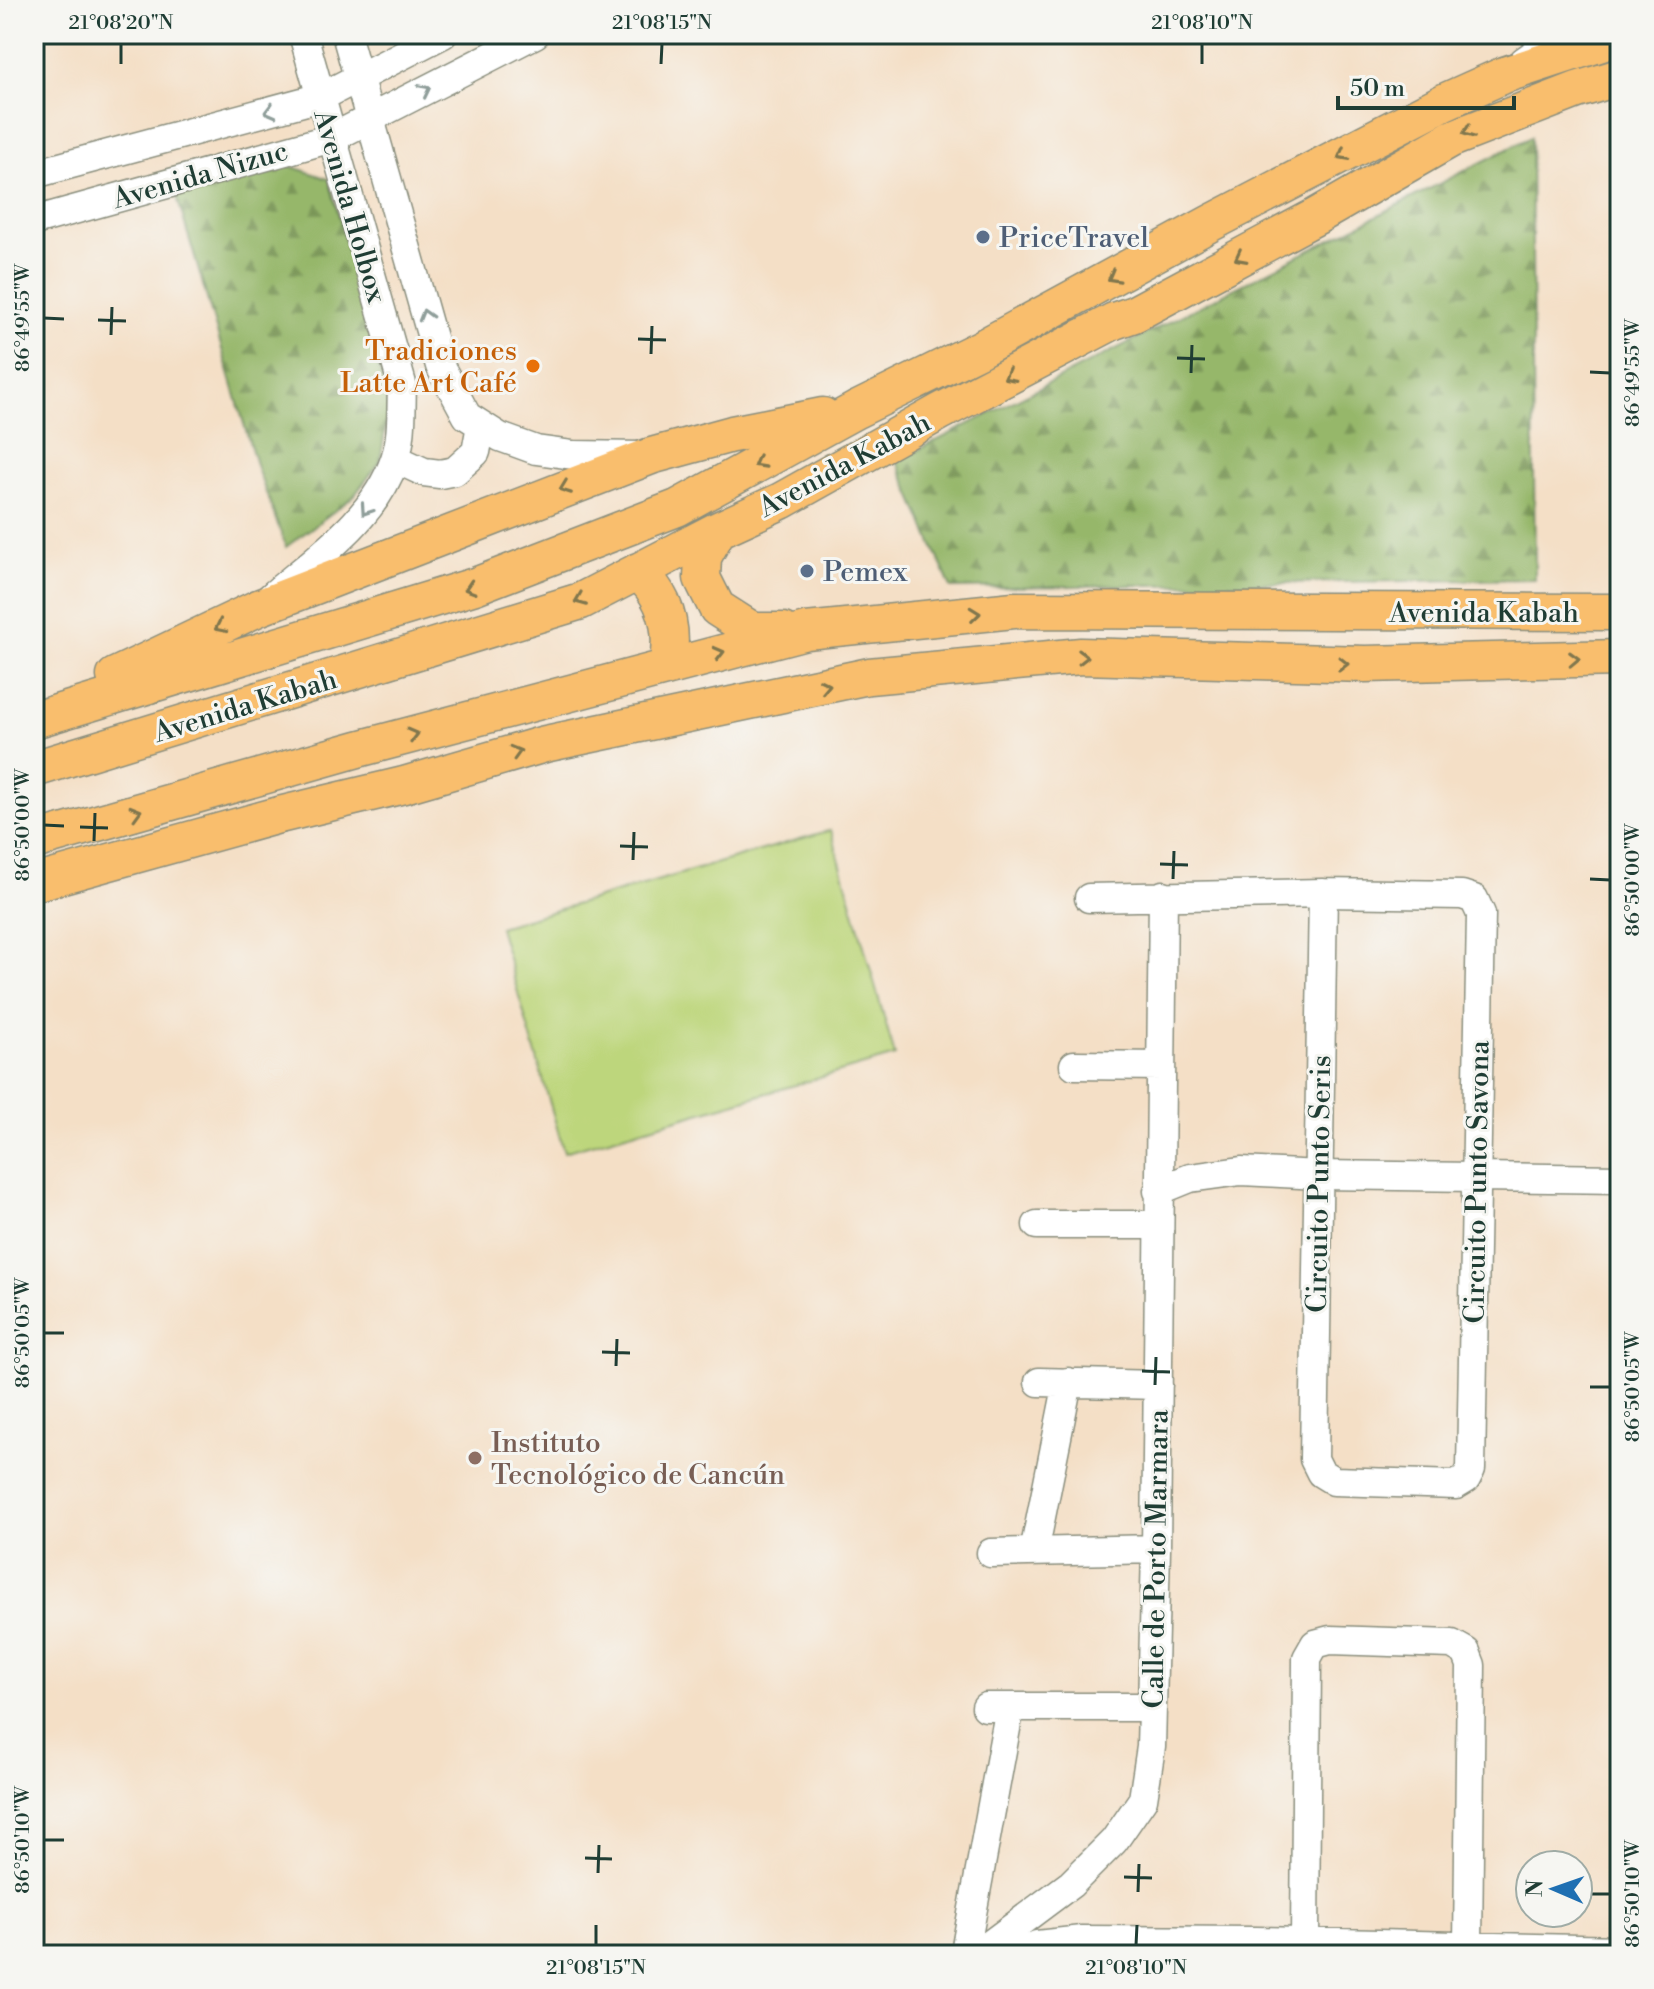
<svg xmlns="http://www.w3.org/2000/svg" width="1654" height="1989" viewBox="0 0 1654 1989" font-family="'Libre Bodoni',serif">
  <defs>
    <pattern id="forest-firs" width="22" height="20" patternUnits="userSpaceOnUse" patternTransform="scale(2)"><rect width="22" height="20" fill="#96b76b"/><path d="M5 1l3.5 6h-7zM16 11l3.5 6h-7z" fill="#7a9659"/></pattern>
  </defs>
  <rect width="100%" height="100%" fill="#f6f6f2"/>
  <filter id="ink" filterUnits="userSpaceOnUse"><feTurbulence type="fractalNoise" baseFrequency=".0125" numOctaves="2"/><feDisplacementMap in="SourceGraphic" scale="16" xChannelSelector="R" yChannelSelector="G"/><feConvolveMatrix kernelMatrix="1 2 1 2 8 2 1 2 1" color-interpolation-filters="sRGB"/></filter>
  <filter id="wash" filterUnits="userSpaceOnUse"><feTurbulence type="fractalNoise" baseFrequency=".006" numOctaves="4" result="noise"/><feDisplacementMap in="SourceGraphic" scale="32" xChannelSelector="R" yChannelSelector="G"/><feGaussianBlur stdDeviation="1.8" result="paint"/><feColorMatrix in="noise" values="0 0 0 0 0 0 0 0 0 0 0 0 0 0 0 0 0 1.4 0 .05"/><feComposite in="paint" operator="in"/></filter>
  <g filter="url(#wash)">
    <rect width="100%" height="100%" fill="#f4dfc6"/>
    <!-- forest -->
    <path fill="url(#forest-firs)" stroke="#5a7a50" stroke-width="2" d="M1531 137 1535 579 951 588 897 461Z
      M290 166 329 179 389 406 380 462 353 497 286 547 257 468 175 190Z"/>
    <!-- garden -->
    <path fill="#bdd67b" stroke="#6e8a58" stroke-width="2" d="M831 830 895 1056 564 1152 499 927Z"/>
  </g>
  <g filter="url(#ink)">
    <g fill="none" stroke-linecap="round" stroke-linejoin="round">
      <defs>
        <path id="minor" d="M346 34 440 366 467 416 500 437 536 450 573 455 642 456
          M1524 61 1563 34
          M34 174 321 97 443 34
          M34 221 332 138 535 34
          M396 459 424 472 440 474 455 471 476 452 481 425
          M271 597C317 557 375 519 395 459 403 436 401 408 402 384L303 34
          M1089 898 1323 893 1462 895 1474 899 1481 914 1471 1469 1466 1479 1456 1485 1334 1481 1321 1473 1314 1459 1323 893
          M1074 1065 1161 1066
          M1158 1191 1190 1178 1241 1171 1319 1175 1620 1179
          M1037 1225H1158
          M1039 1382 1158 1385
          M1034 1552 1068 1382
          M991 1553 1156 1549
          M986 1707H1151
          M1305 1942 1307 1658 1315 1644 1330 1640 1452 1644 1466 1652 1471 1665 1468 1946
          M965 1952 1010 1707
          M976 1955 1071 1884 1114 1841 1143 1799 1151 1747 1156 1549 1163 895
          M1018 1955 1037 1945 1082 1940 1256 1941 1620 1950"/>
        <path id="major" d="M718 530 703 557 702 578 717 608 753 631H783
          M638 571C666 597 675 629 667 666
          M115 676 258 608 651 456 732 434 823 416
          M34 720 475 586 677 508 856 410 980 349 1211 223 1444 102 1504 75 1620 37
          M34 769 581 601 718 530 781 501 940 412 1114 321 1134 314 1317 216 1451 139 1577 90 1620 77
          M34 841 358 749 806 631 1014 610 1620 612
          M34 883 279 815 404 785 545 744 869 676 1081 656 1365 664 1620 658"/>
      </defs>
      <!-- minor casing -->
      <use href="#minor" stroke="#8a8e7d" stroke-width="31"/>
      <!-- major casing -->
      <use href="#major" stroke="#8a8e7d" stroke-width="39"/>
      <!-- minor -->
      <use href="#minor" stroke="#fff" stroke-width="28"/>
      <!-- major -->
      <use href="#major" stroke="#f9be6d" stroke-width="36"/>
    </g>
    <!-- one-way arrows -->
    <defs><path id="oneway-chevron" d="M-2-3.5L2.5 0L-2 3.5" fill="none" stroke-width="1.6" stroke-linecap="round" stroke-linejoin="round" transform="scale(2)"/></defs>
    <g stroke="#8f9e9a">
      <use href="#oneway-chevron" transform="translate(425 90) rotate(-27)"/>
      <use href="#oneway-chevron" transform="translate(270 111) rotate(165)"/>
      <use href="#oneway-chevron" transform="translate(425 315) rotate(-106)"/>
      <use href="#oneway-chevron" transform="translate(366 510) rotate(124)"/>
    </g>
    <g stroke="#81774e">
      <use href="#oneway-chevron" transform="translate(1468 132) rotate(159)"/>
      <use href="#oneway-chevron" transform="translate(1343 155) rotate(152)"/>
      <use href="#oneway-chevron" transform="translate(1240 257) rotate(152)"/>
      <use href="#oneway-chevron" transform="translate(1113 277) rotate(151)"/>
      <use href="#oneway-chevron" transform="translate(1009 376) rotate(152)"/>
      <use href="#oneway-chevron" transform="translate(759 463) rotate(151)"/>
      <use href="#oneway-chevron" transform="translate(565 488) rotate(159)"/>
      <use href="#oneway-chevron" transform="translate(470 588) rotate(162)"/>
      <use href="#oneway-chevron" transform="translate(580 600) rotate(158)"/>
      <use href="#oneway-chevron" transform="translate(975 614) rotate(-6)"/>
      <use href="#oneway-chevron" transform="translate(220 627) rotate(154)"/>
      <use href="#oneway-chevron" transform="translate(719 653) rotate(-14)"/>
      <use href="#oneway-chevron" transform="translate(1083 657) rotate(-1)"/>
      <use href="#oneway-chevron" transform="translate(1574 659) rotate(-2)"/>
      <use href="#oneway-chevron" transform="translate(1343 664) rotate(1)"/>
      <use href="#oneway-chevron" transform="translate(825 686) rotate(-12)"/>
      <use href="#oneway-chevron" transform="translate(413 735) rotate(-15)"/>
      <use href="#oneway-chevron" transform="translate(516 752) rotate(-16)"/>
      <use href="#oneway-chevron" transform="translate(136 812) rotate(-16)"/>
    </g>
  </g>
  <!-- ticks -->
  <path fill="none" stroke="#1f3d34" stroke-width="3" d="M121 64V44M661 64 662 44M1202 64V44M44 318 64 319M98 320 126 321M111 335 112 307M638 339 666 340M651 354 652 326M1177 358 1205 359M1590 372 1610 373M1191 373 1192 345M44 825 64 826M80 827 108 828M94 841 95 813M620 846 648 847M633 860 634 832M1160 864 1188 865M1173 879 1174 851M1590 879 1610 880M44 1333H64M602 1352 630 1353M616 1366 617 1339M1142 1371 1170 1372M1155 1385 1156 1357M1590 1387H1610M44 1840H64M585 1858 612 1859M598 1873 599 1845M1124 1877 1152 1878M1138 1892 1139 1864M1590 1894H1610M596 1945V1925M1136 1945 1137 1925"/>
  <!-- markers -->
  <g fill="#5c6f8a" stroke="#f6f6f2" stroke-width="3">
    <circle cx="983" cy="237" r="8"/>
    <circle cx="807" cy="571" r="8"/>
  </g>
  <circle fill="#e8710a" stroke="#f6f6f2" stroke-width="3" cx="533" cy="366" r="8"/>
  <circle fill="#8d6e63" stroke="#f6f6f2" stroke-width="3" cx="475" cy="1458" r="8"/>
  <g text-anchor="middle" stroke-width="6" stroke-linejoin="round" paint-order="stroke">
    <!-- street labels -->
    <g font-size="28" fill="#1f3d34" stroke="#f6f6f2">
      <text transform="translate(200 174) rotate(-16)" y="10">Avenida Nizuc</text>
      <text transform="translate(351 206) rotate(74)" y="10">Avenida Holbox</text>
      <text transform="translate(844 464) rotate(-28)" y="10">Avenida Kabah</text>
      <text x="1484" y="622">Avenida Kabah</text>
      <text transform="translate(245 705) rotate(-17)" y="10">Avenida Kabah</text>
      <text transform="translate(1476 1182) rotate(-89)" y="10">Circuito Punto Savona</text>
      <text transform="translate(1318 1184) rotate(-89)" y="10">Circuito Punto Seris</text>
      <text transform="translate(1155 1559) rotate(-89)" y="10">Calle de Porto Marmara</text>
    </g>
    <!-- service labels -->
    <g font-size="28" fill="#4e5e75" stroke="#f6f6f2" text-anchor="start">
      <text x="999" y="247">PriceTravel</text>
      <text x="823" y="581">Pemex</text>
    </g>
    <!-- food labels -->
    <g font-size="28" fill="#c56008" stroke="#f6f6f2" text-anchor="end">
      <text x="517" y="360">Tradiciones<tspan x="517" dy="32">Latte Art Café</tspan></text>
    </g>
    <!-- education labels -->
    <g font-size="28" fill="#785e54" stroke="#f6f6f2" text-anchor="start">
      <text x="491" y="1452">Instituto<tspan x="491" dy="32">Tecnológico de Cancún</tspan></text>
    </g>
  </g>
  <!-- margin -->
  <rect width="1654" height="1989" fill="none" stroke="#f6f6f2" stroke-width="88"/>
  <!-- north arrow -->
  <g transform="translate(1554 1889) rotate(272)"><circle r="38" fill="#f6f6f2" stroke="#a0aca6" stroke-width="2"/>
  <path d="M0-6L14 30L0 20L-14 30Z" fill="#1f6fb2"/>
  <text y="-12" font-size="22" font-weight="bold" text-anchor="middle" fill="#1f3d34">N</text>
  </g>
  <!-- scale -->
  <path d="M1338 96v12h176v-12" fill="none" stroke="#1f3d34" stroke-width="4"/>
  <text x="1350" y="96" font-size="24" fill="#1f3d34" stroke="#f6f6f2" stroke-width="6" paint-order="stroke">50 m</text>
  <rect x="44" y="44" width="1566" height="1901" fill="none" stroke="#1f3d34" stroke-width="3"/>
  <g font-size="20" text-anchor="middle" fill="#1f3d34">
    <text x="121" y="29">21°08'20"N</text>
    <text x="662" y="29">21°08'15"N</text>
    <text x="1202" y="29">21°08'10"N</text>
    <text transform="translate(22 318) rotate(-90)" y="7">86°49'55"W</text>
    <text transform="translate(1632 373) rotate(-90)" y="7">86°49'55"W</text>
    <text transform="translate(22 825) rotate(-90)" y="7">86°50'00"W</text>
    <text transform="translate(1632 880) rotate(-90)" y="7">86°50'00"W</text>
    <text transform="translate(22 1333) rotate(-90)" y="7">86°50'05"W</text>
    <text transform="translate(1632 1387) rotate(-90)" y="7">86°50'05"W</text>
    <text transform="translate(22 1840) rotate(-90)" y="7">86°50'10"W</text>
    <text transform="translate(1632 1894) rotate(-90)" y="7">86°50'10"W</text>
    <text x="596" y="1974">21°08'15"N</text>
    <text x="1136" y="1974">21°08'10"N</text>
  </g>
</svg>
